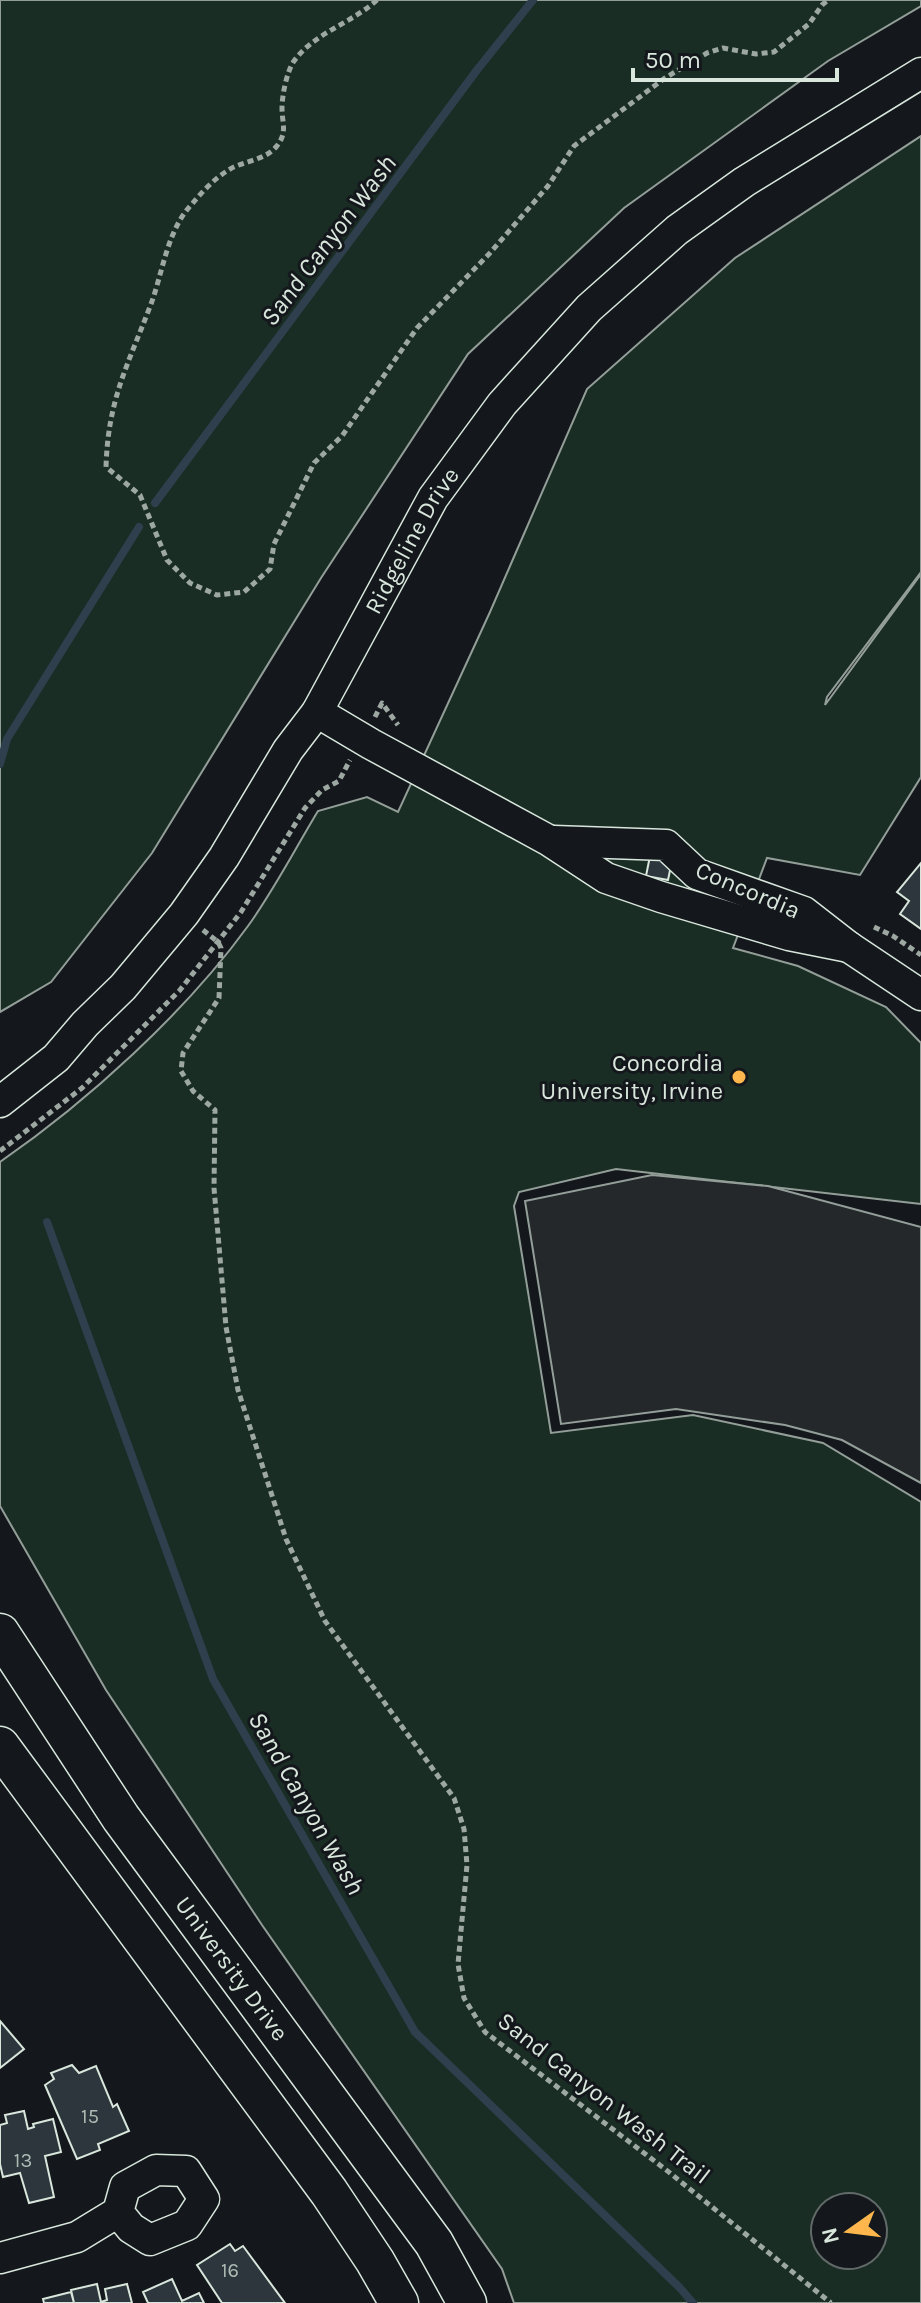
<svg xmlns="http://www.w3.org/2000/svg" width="921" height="2303" viewBox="0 0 921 2303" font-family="Karla,sans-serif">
  <rect width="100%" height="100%" fill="#14181c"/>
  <!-- green -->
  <path fill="#1a2d24" stroke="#939e99" stroke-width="2" fill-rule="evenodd" d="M0 0H921V6L828 61 624 208 468 354 321 578 152 853 51 982 0 1012Z
    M921 136V572L827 697 825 705 921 574V777L860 875 767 858 733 948 798 966 886 1007 921 1043V1204L616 1169 519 1192 514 1206 551 1433 693 1415 823 1443 921 1502V2303H514L502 2269 262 1925 106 1690 0 1506V1162C88 1101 185 1013 248 926 274 890 295 849 318 811L367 797 398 812 490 612 587 389 735 258ZM825 2207H873V2255H825Z"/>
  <!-- parking -->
  <path fill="#24282b" stroke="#939e99" stroke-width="2" d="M652 1175 768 1186 921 1227V1483L842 1440 785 1425 676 1409 561 1424 525 1201Z"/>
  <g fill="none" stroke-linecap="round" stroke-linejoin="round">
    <!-- stream -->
    <path stroke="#2f3f4d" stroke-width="8" d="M155 503 477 70 533 0
      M0 764 7 739 139 527
      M47 1222 213 1679 415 2032 680 2288 693 2303"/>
  </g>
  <!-- building -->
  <path fill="#2c363c" stroke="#d8e6dc" stroke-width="2" d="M650 856 672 861 668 880 646 876Z
    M921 863V929L900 914 909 901 897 892Z
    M0 2021 24 2049 0 2068Z
    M72 2065 79 2073 96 2066 113 2107 117 2104 129 2131 98 2144 100 2150 77 2159 45 2085 54 2079 51 2073Z
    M24 2111 28 2129 34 2127 33 2124 53 2119 61 2152 45 2156 54 2197 29 2203 20 2173 3 2177 0 2164V2125L7 2123 5 2115Z
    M230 2244 235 2251 243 2246 285 2303H222L197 2265Z
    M172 2279 182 2301 199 2293 204 2303H148L143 2292Z
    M97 2284 101 2302 107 2300 105 2289 127 2284 132 2303H74L71 2290Z
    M71 2292 74 2303H44L43 2299Z"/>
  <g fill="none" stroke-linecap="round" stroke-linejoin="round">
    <defs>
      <g id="minor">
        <path d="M317 712 371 744 548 840 606 878 661 897 789 935 849 947"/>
        <path d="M554 841 666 845 697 874 804 912 849 947 921 995"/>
        <path id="s1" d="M0 1102 56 1058 85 1024 123 987 184 914 224 857 288 750 317 712 433 498 502 404 589 308 677 230 744 182 921 73"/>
        <path d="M0 2258 77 2237 118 2212 125 2187 156 2170 186 2171 204 2199 187 2225 150 2240 131 2228 118 2212"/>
      </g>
      <g id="major">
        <path id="s2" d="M0 1633 121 1818 434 2243 467 2303"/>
        <path d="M0 1746 329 2192 375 2261 399 2303"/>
      </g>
    </defs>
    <!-- minor casing -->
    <use href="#minor" stroke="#d8e6dc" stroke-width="33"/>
    <!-- major casing -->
    <use href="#major" stroke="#d8e6dc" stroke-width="41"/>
    <!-- path -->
    <path stroke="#9da8a2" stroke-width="5" stroke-dasharray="6 4" stroke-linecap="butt" d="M377 0C352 23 314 33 294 61 287 71 282 95 282 108 282 124 288 133 276 147 264 161 241 161 227 171 214 179 202 192 192 204 167 230 163 272 151 304 128 365 108 399 106 467L140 495 167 560 190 583 217 595 244 592 270 569 274 544 314 463 342 436 417 328 490 253 548 186 574 146 665 78 707 53 723 48 756 54 774 52 809 24 822 5 828 0
      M375 717 382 703 398 725
      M874 927 893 936 921 955
      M203 930 218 942 221 948 219 998 183 1053 181 1071 193 1091 215 1110 214 1188 226 1327 238 1390 286 1539 325 1621 454 1798 464 1829 467 1865 458 1964 464 1998 485 2032 665 2169 831 2303
      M0 1151 82 1088 180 990 241 912 305 808 322 790 339 781 350 760"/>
    <!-- minor -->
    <use href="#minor" stroke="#14181c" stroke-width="30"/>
    <!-- major -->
    <use href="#major" stroke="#14181c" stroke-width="38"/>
  </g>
  <!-- markers -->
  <circle fill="#ffb74d" stroke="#14181c" stroke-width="3" cx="739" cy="1077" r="8"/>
  <g text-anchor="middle" stroke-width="6" stroke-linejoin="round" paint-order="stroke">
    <!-- number labels -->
    <g font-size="20" fill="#adbab4">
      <text x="90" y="2123">15</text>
      <text x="23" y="2167">13</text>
      <text x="230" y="2277">16</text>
    </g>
    <!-- street labels -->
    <g font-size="24" fill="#d8e6dc" stroke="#14181c">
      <text dy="8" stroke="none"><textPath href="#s1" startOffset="702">Ridgeline Drive</textPath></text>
      <text transform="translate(748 890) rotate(23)" y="8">Concordia</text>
      <text dy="8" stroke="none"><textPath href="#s2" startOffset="408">University Drive</textPath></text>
      <text transform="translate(604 2098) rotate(38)" y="8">Sand Canyon Wash Trail</text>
    </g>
    <!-- poi labels -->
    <g font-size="24" fill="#d8e6dc" stroke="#14181c" text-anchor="end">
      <text x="723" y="1071">Concordia<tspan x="723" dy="28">University, Irvine</tspan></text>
    </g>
    <!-- water labels -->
    <g font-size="26" font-style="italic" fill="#d8e6dc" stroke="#14181c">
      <text transform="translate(328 240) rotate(-53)" y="9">Sand Canyon Wash</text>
      <text transform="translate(307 1803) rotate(60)" y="9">Sand Canyon Wash</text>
    </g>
  </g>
  <!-- north arrow -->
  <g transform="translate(849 2231) rotate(256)"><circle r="38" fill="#14181c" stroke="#626a69" stroke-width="2"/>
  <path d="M0-6L14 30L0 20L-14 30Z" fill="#ffb74d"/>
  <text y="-12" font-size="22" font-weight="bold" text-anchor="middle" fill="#d8e6dc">N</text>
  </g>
  <!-- scale -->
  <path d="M633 68v12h204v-12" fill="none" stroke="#d8e6dc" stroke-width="4"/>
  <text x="645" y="68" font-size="24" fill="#d8e6dc" stroke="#14181c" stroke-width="6" paint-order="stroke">50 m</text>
</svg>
